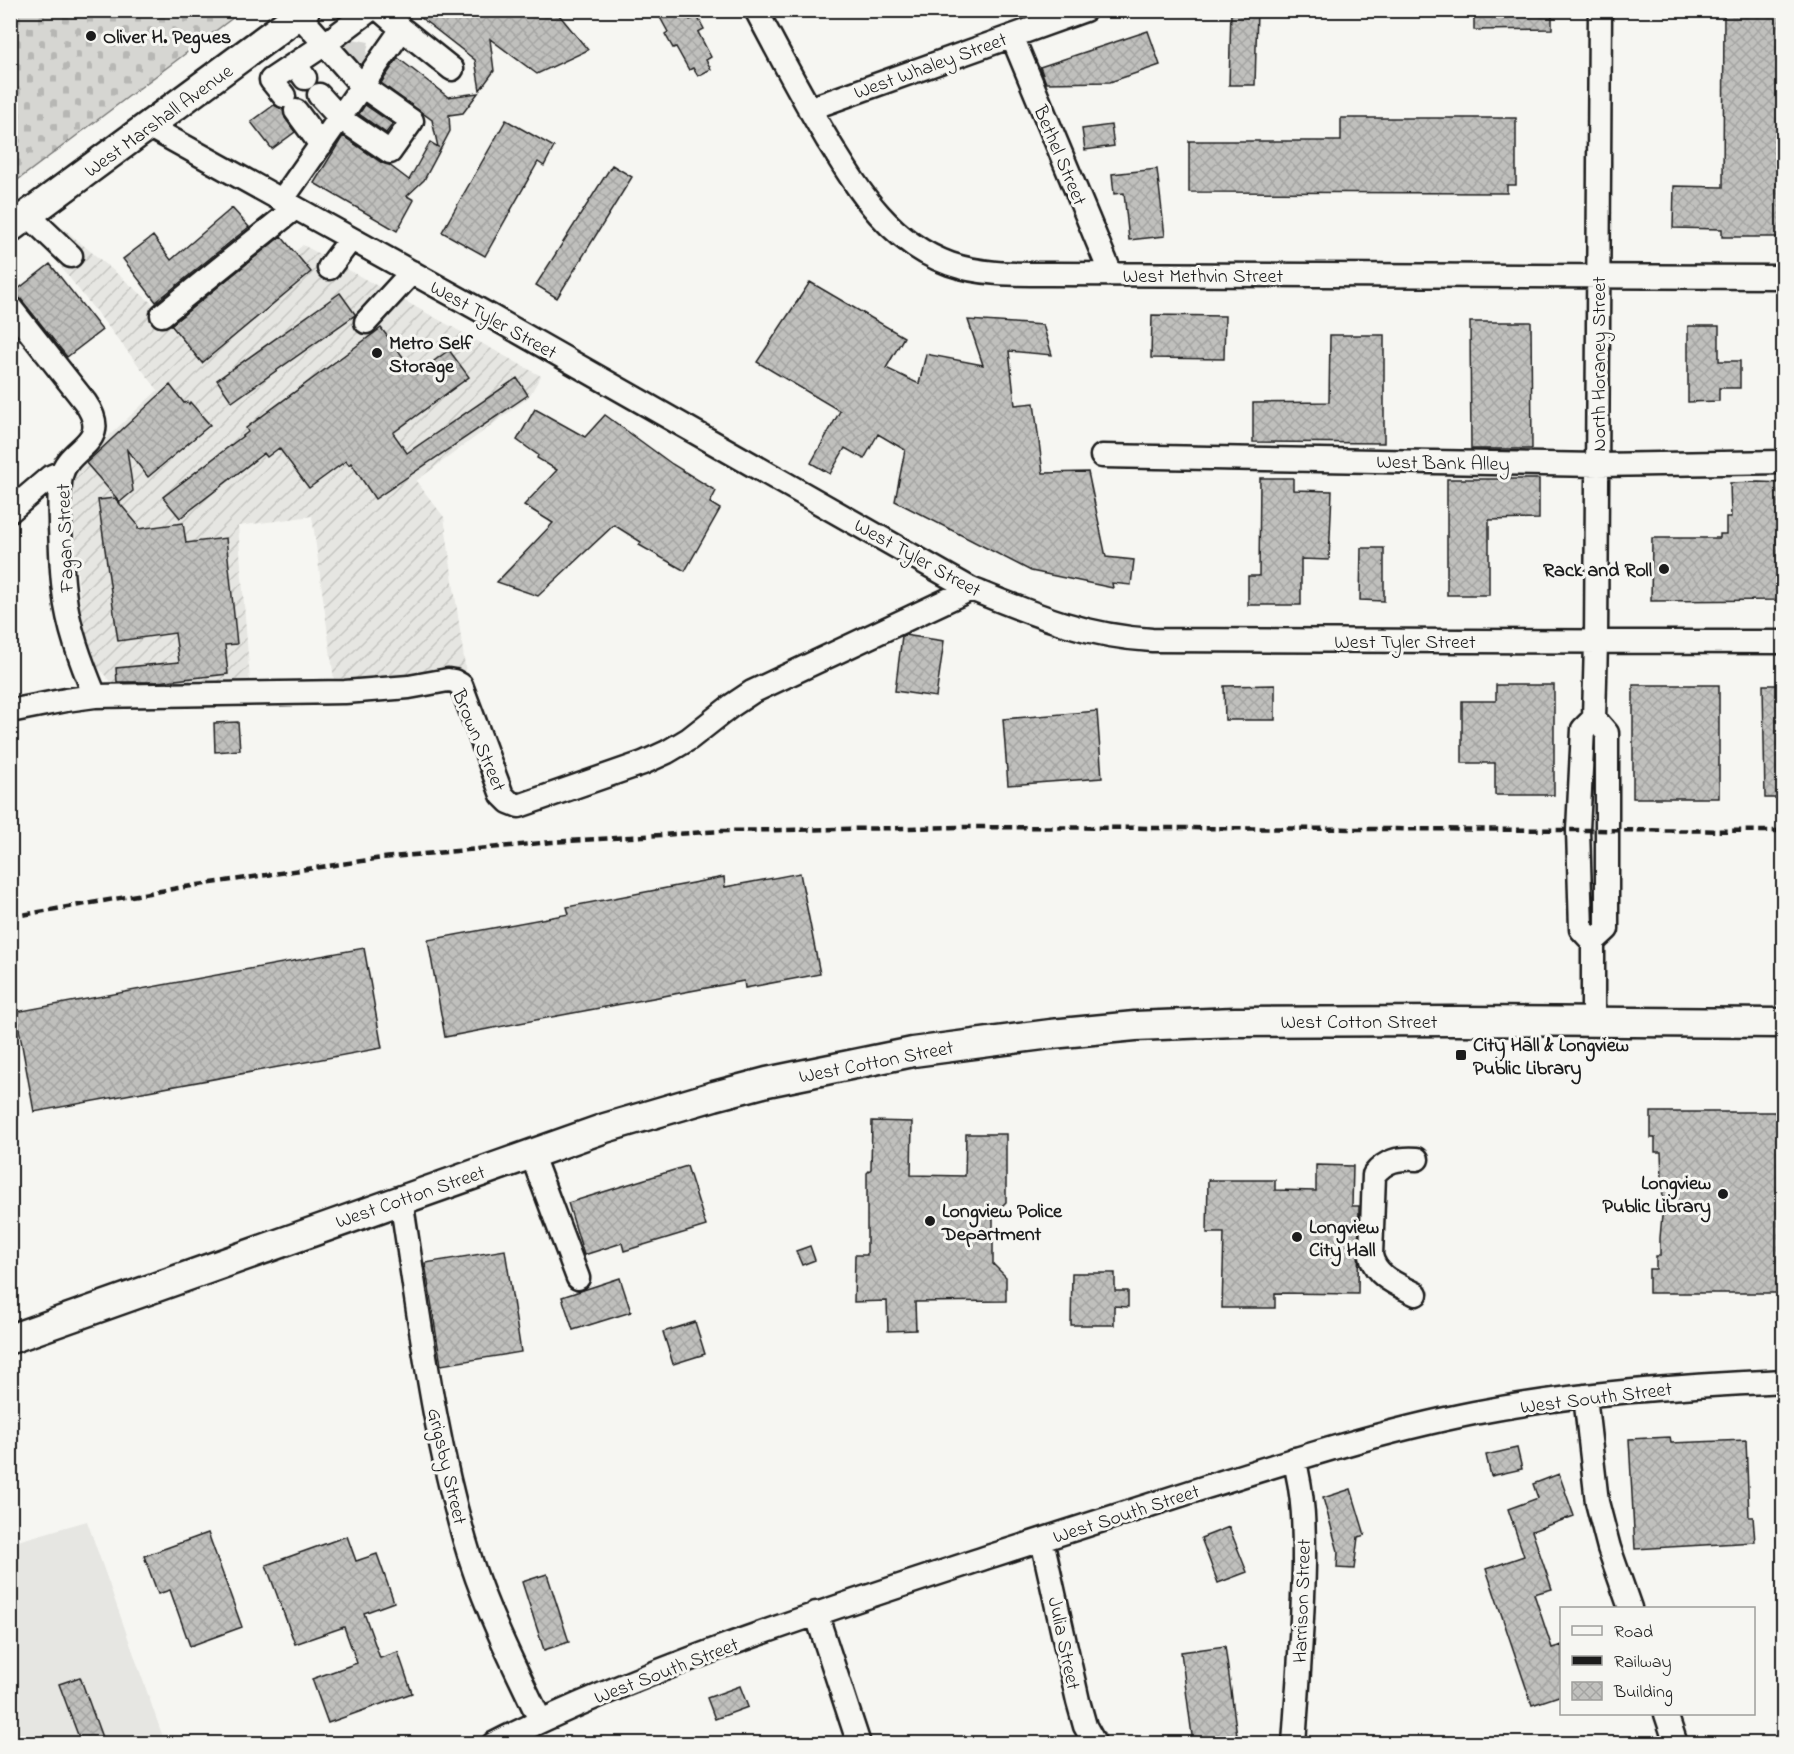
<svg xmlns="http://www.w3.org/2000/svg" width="1794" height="1754" viewBox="0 0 1794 1754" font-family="'Indie Flower',sans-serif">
  <defs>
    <pattern id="industrial-furrows" width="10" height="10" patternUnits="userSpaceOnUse" patternTransform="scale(1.5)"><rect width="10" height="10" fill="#e6e6e2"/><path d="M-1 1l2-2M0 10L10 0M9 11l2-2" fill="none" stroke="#c5c5c1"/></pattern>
    <pattern id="cemetery-stones" width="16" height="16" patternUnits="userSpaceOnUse" patternTransform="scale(1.5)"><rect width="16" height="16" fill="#d6d6d2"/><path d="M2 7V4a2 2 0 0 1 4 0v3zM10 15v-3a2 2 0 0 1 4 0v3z" fill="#b7b7b4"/></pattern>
    <pattern id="building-cross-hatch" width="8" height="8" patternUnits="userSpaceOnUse" patternTransform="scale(1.5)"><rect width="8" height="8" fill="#c0c0bd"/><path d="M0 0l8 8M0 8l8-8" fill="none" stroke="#a4a4a2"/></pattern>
  </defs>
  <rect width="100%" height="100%" fill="#f6f6f2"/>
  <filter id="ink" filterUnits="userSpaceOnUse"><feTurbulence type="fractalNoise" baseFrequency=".0167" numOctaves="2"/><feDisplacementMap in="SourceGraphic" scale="12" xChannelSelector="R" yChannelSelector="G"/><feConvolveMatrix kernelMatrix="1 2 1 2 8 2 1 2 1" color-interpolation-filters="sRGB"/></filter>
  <g filter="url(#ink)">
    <!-- built -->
    <path fill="#e6e6e2" d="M87 1521 165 1743 11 1744V1543Z"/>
    <!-- industrial -->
    <path fill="url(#industrial-furrows)" d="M63 228 154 305 184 344 303 245 541 376 528 398 416 481 444 517 466 673 334 679 312 516 238 526 250 682 115 688 84 649 69 473 158 390 42 243Z"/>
    <!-- cemetery -->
    <path fill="url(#cemetery-stones)" stroke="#797977" stroke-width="1.5" d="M11 10H242V11L11 185Z"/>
    <!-- building -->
    <path fill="url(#building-cross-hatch)" stroke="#1c1c1c" stroke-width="1.5" d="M411 10H555L588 50 537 74 490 39 494 71 480 90 475 60Z
      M656 10H685L690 20 697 16 704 29 698 32 711 57 706 60 711 69 698 76 693 68 689 70 676 47 673 48 665 34 668 32Z
      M1231 10H1257L1255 85H1229Z
      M1474 10H1552V29L1474 30Z
      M1724 10H1784V237H1722V229L1673 228 1674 186 1723 187Z
      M1148 31 1160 65 1110 82 1046 83 1040 67Z
      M398 58 448 97 478 93 463 113 449 115 450 131 424 180 407 196 414 200 397 231 314 183 343 136 382 163 389 165 409 180 430 142 438 147 432 120 381 83Z
      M274 105 283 109 285 118 295 132 272 149 251 122Z
      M365 105 393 124 386 133 359 114Z
      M1341 118H1516V185H1507V193L1189 192V141H1341Z
      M506 120 554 147 544 166 538 162 485 256 442 232Z
      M1111 125 1114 146 1085 150 1082 129Z
      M612 165 632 177 557 298 536 285Z
      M1157 169 1165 236 1129 240 1124 193 1114 194 1112 174Z
      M232 208 249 227 156 302 123 259 153 236 171 260Z
      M281 236 311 272 202 363 171 325Z
      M50 264 102 330 67 357 21 299 12 294Z
      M810 282 904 337 886 368 919 384 926 354 983 365 968 320 1043 325 1052 355 1009 351 1015 405 1034 403 1043 473 1088 472 1106 557 1134 560 1131 585 1112 583 1113 588 1031 571 895 501 905 450 878 434 864 459 845 448 830 474 811 463 840 411 757 362Z
      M340 293 355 314V315L232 402 217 380Z
      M1152 315 1225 316 1224 359 1151 358Z
      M1470 322H1531L1532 449H1471Z
      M1688 326H1719V361H1740V388H1719V401L1688 402Z
      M381 328 416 374 449 350 469 377 393 433 407 453 517 378 528 395 375 499 351 463 349 465 346 461 309 488 279 448 267 457 264 453 180 518 163 497 248 432 246 428Z
      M1330 335H1384V443L1253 442V403L1329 402Z
      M170 385 184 403 187 402 189 404 190 402 210 425 148 477 127 450 133 491 120 502 86 463Z
      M535 409 585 437 605 415 672 464 716 491 710 503 720 509 685 571 639 545 641 542 614 525 538 596 497 582 553 523 524 505 557 470 537 458 538 455 517 440Z
      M1260 478H1293V490L1332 491 1329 560 1301 559V605H1248V576H1259Z
      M1447 479H1539V519L1489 520V595H1447Z
      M1758 482 1784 483V600L1651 601 1652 538H1720V534H1726V517H1731L1730 483Z
      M115 498 138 525V529L183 523 186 543 226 538 237 644 225 645 228 674 157 682H117L116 668 179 662 175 633 118 641 98 500Z
      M1361 548H1384V601L1360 600Z
      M904 635 944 641 936 697 895 691 902 636Z
      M1275 685V720H1225L1224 686Z
      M1496 685H1554V795H1495V763H1462V701H1496Z
      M1633 685H1719V798H1633Z
      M1763 685H1784V798H1765Z
      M1097 711 1102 778 1008 785 1003 719Z
      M238 722 240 750 215 752 214 723Z
      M800 873 820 974 745 988 744 981 445 1037 428 940 569 914 567 907 724 877 725 887Z
      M364 948 382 1048 34 1112 16 1012Z
      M1651 1112H1784V1293H1649V1269H1656V1256H1660V1238L1663 1204 1661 1152H1655V1138H1651Z
      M872 1121 912 1122 911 1175 965 1176 966 1134H1006V1202L993 1215V1264L1006 1277V1301L915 1302 916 1330 888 1331 887 1301 854 1302 855 1255H867V1173L871 1169Z
      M1316 1165 1353 1166 1352 1206H1359L1358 1294 1275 1293V1308H1222L1224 1233H1207L1208 1180H1275V1190L1316 1191Z
      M687 1166 706 1226 624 1251 622 1243 584 1255 568 1203Z
      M810 1246 815 1260 802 1265 796 1251Z
      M505 1250 521 1352 441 1365 425 1263Z
      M1072 1273H1115V1291H1128V1307L1114 1306V1325H1071Z
      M620 1278 631 1312 573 1330 562 1297Z
      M695 1322 705 1354 673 1364 663 1332Z
      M1670 1437 1671 1443 1746 1440 1749 1517H1753L1755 1542 1635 1549 1629 1439Z
      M1517 1448 1522 1469 1491 1476 1486 1455Z
      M1559 1474 1574 1516 1532 1531 1552 1589 1534 1594 1552 1648 1562 1645V1695L1532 1705 1486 1569 1524 1556 1508 1509 1538 1498 1533 1484Z
      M1351 1489 1365 1535 1358 1537 1354 1569 1337 1568 1338 1551 1323 1498Z
      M1229 1527 1247 1572 1218 1583 1201 1538Z
      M208 1533 242 1627 190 1646 170 1590 158 1594 144 1556Z
      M347 1536 356 1561 377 1554 394 1602 364 1613 380 1658 398 1652 412 1693 328 1723 312 1679 357 1663 344 1627 295 1644 266 1565Z
      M547 1574 569 1642 544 1650 522 1582Z
      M1225 1646 1238 1743H1193L1181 1652Z
      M80 1677 104 1743H81L59 1684Z
      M740 1686 748 1707 715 1719 707 1698Z"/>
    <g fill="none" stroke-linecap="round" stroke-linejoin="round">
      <!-- minor-tunnel -->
      <path stroke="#d5d5d2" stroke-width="22" stroke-dasharray="22 11" stroke-linecap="butt" d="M354 61 358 40"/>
      <defs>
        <path id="minor" d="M756 10C779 54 802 97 827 139 859 191 889 242 950 264 982 275 1017 274 1050 274L1784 277
          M299 15 362 86 412 121 390 152 340 118 319 95
          M402 29 452 69
          M1012 36 1111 274
          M305 78 295 64 325 44 370 10
          M284 96 271 80 295 64
          M809 109 1085 10
          M296 111 321 145
          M148 126 487 314 971 589C1033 614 1084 636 1152 640L1784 642
          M282 200 402 29 380 10
          M28 215 71 256
          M329 268 351 239
          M10 307 85 402C114 444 68 445 61 476 58 492 60 510 60 526 61 548 61 569 64 591 68 628 81 662 95 696
          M162 315 295 208
          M366 322 412 272
          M1102 456 1598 465 1784 462
          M10 511 50 477 62 472
          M10 711 66 700 95 696 345 692 409 687 448 680 454 681 461 685 464 693 502 795 509 802 519 806 643 763 667 752 689 739 731 706 752 692 971 589
          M1593 942 1607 929V733L1594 718
          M1593 1022V942L1581 929 1578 830 1583 729 1594 718 1596 642 1600 10
          M531 1153 578 1278
          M401 1199C420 1320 434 1444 471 1561 489 1616 515 1668 540 1720
          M1416 1294C1399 1285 1375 1277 1371 1255L1374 1175C1385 1160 1399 1158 1417 1159
          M1585 1396 1597 1502 1609 1548 1630 1608
          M1042 1540 1078 1701 1085 1726 1095 1744
          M816 1613 859 1744
          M1666 1714 1676 1744
          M493 1744C654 1664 824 1611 994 1555 1064 1532 1135 1510 1206 1487 1295 1459 1383 1431 1474 1413 1576 1393 1680 1386 1784 1381
          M1294 1744C1298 1684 1303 1624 1304 1564 1304 1526 1304 1496 1294 1459"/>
        <path id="major" d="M10 228 305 10
          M10 1339 605 1128 714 1096 767 1082 913 1052 1051 1034 1135 1026 1235 1022 1457 1021 1784 1023"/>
      </defs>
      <!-- minor casing -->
      <use href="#minor" stroke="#1c1c1c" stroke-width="27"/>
      <!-- major casing -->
      <use href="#major" stroke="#1c1c1c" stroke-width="33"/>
      <!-- minor -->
      <use href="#minor" stroke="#f6f6f2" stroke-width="22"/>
      <!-- major -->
      <use href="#major" stroke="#f6f6f2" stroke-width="28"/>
      <!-- rail -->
      <path stroke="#1c1c1c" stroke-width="4.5" stroke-dasharray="9 4.5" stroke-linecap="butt" d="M10 917 178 888 382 858 552 842 722 831 963 827 1784 831"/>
    </g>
  </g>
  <!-- markers -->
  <g fill="#1c1c1c" stroke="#f6f6f2" stroke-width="2">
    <circle cx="91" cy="36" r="6"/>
    <circle cx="377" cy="353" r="6"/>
    <circle cx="1664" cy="569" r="6"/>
    <rect x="1455" y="1049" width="12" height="12" rx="3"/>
    <circle cx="1723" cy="1194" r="6"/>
    <circle cx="930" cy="1221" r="6"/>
    <circle cx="1297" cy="1237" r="6"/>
  </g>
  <g text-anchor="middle" stroke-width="6" stroke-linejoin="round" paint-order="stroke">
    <!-- poi labels -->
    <g font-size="20" font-weight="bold" fill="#1c1c1c" stroke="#f6f6f2" text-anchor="start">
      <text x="103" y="43">Oliver H. Pegues</text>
      <text x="389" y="349">Metro Self<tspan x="389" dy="23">Storage</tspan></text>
      <text x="1652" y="576" text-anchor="end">Rack and Roll</text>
      <text x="1473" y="1051">City Hall &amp; Longview<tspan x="1473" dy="23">Public Library</tspan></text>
      <text x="1711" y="1189" text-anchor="end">Longview<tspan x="1711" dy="23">Public Library</tspan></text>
      <text x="942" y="1217">Longview Police<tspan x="942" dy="23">Department</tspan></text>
      <text x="1309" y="1233">Longview<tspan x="1309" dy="23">City Hall</tspan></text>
    </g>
    <!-- street labels -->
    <g font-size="20" fill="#1c1c1c" stroke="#f6f6f2">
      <text transform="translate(930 65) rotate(-20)" y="7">West Whaley Street</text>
      <text transform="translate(158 120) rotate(-36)" y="7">West Marshall Avenue</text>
      <text transform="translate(1061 155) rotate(67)" y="7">Bethel Street</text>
      <text x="1203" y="282">West Methvin Street</text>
      <text transform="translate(494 319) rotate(29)" y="7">West Tyler Street</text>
      <text transform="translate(1598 364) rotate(-90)" y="7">North Horaney Street</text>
      <text transform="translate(1443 462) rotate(1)" y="7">West Bank Alley</text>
      <text transform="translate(64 538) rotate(-92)" y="7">Fagan Street</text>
      <text transform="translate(918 557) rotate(29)" y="7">West Tyler Street</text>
      <text x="1405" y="648">West Tyler Street</text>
      <text transform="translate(480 740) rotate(67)" y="7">Brown Street</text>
      <text x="1359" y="1028">West Cotton Street</text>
      <text transform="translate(876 1061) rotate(-11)" y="7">West Cotton Street</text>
      <text transform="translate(410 1196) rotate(-19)" y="7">West Cotton Street</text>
      <text transform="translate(1596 1397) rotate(-7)" y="7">West South Street</text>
      <text transform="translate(448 1466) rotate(77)" y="7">Grigsby Street</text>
      <text transform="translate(1126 1513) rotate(-18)" y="7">West South Street</text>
      <text transform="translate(1301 1601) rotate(-88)" y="7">Harrison Street</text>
      <text transform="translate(1065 1643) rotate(78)" y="7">Julia Street</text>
      <text transform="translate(666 1670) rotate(-21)" y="7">West South Street</text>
    </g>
  </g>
  <!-- margin -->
  <rect width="1794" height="1754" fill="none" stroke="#f6f6f2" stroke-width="36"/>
  <rect x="18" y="18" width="1758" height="1718" fill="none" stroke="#1c1c1c" stroke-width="2" filter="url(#ink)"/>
  <!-- legend -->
  <rect x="1560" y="1607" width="195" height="108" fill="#f6f6f2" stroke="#9f9f9c" stroke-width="1.5"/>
  <rect x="1572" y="1626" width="30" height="9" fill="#f6f6f2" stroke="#9f9f9c" stroke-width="1.5"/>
  <text x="1614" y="1637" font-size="18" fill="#1c1c1c">Road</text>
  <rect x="1572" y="1656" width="30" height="9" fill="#1c1c1c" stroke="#9f9f9c" stroke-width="1.5"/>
  <text x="1614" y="1667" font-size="18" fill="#1c1c1c">Railway</text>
  <rect x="1572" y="1682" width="30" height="18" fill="url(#building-cross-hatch)" stroke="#9f9f9c" stroke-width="1.5"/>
  <text x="1614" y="1697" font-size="18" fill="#1c1c1c">Building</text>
</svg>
